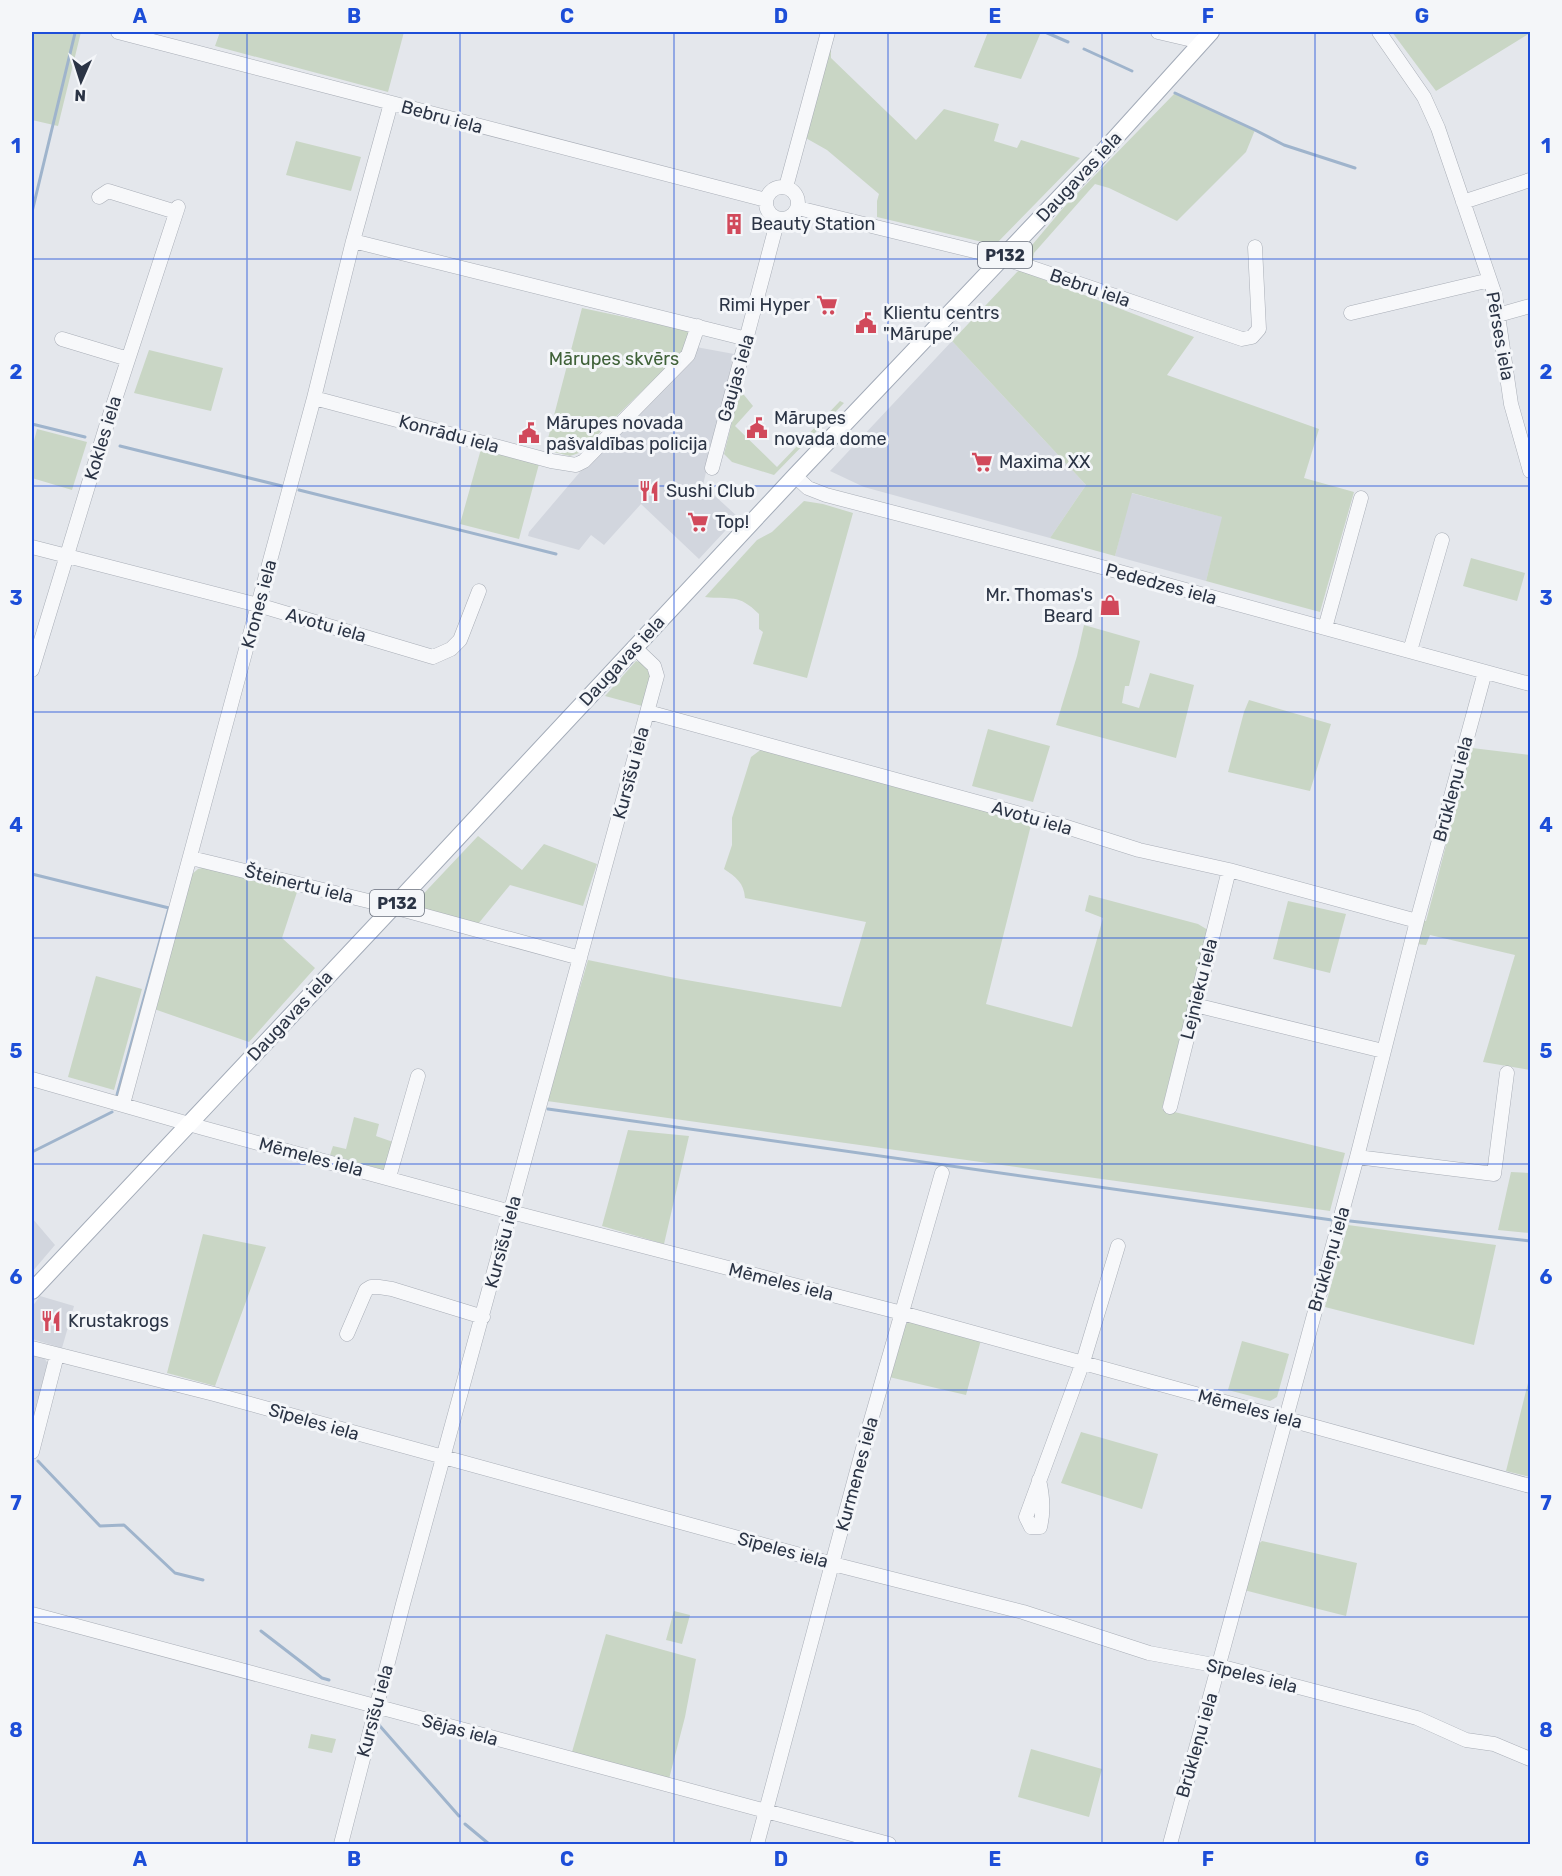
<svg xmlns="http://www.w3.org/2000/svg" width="1562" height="1876" viewBox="0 0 1562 1876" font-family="Rubik,sans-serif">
  <rect width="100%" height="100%" fill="#e4e7ec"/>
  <!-- built -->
  <path fill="#d2d6de" d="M952 341 1086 485 1050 538 864 487 830 471Z
    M696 347 734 354 703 485 738 517 699 559 641 504 604 545 591 535 579 550 528 536 529 532 591 459Z
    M1131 493 1223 517 1206 581 1115 556Z
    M32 1218 55 1245 32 1272Z
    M40 1296 74 1306 62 1348 32 1339V1307Z
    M32 1353 43 1356 50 1367 32 1439Z"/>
  <!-- green -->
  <path fill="#c9d6c5" d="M32 32H81L58 126 32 120Z
    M220 32H404L388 92 215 46Z
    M988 32H1041L1021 79 974 67Z
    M1392 32H1530V33L1436 91Z
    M831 45V58L916 140 944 109 999 124 994 141 1017 148 1021 140 1080 158 995 245 877 217V201L879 194 827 150 804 137Z
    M1175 93 1255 130 1246 152 1177 221 1109 188 1095 184 1034 253 1033 259 1036 263 1023 260 1022 257 1064 207Z
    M296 141 361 157 351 191 286 175Z
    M1019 270 1194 337 1167 375 1319 429 1304 478 1354 492 1320 612 1206 581 1222 517 1132 493 1115 556 1050 538 1086 485 952 341Z
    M582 308 686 330 690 332 691 343 579 453 570 456 545 450Z
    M149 350 223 368 211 411 134 393Z
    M740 390 753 406 735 426 777 467 840 401 844 403 774 475 732 462 724 454Z
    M37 429 87 442 72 490 32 478V449Z
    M481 449 539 464 519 539 460 524Z
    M804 501 823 504 853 513 807 678 753 664 763 632 759 629V614C738 593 731 600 705 597L757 540 772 532Z
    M1471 558 1525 573 1517 601 1463 586Z
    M1084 625 1140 641 1129 686H1125L1122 703 1139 708 1150 673 1194 685 1176 758 1056 725 1077 656Z
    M636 661C645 663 649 668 652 677L642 706 605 696Z
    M1249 700 1331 724 1310 791 1228 772 1244 712Z
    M988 729 1050 746 1033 802 972 786Z
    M763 748 1032 821 986 1004 1072 1027 1103 918 1085 911 1089 895 1198 924 1208 930 1162 1109 1345 1153 1330 1211 547 1101 588 960 675 978 841 1007 866 922 745 898C744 883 736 877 724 869L732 845V818L751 757Z
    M1472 748 1530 755V1070L1483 1062 1515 955 1430 935 1426 945 1416 944 1422 921H1426C1442 864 1455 806 1472 748Z
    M478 836 522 870 544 844 597 864 583 906 510 885 478 924 411 907Z
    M210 866 298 889 282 938 315 968 249 1042 154 1009 191 875 198 869Z
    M1288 901 1346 914 1330 973 1273 959Z
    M96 976 142 989 114 1090 68 1077Z
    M354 1117 379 1124 376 1136 393 1142 385 1170 330 1155 333 1146 346 1149Z
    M628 1130 689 1136 664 1244 602 1226Z
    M1511 1172 1530 1173V1233L1498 1230Z
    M1348 1225 1496 1245 1474 1345 1325 1307Z
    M203 1234 266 1247 215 1386 167 1373Z
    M911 1320 981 1340 966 1395 889 1377 904 1326Z
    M1242 1341 1289 1354 1277 1397 1270 1401 1228 1390Z
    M1530 1375V1477L1506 1471Z
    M1081 1432 1158 1454 1142 1509 1061 1483Z
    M1262 1541 1357 1563 1346 1616 1244 1590 1255 1547Z
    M674 1611 690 1615 682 1644 666 1640Z
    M606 1634 696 1659 685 1717 669 1779 572 1752Z
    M311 1734 336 1739 332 1753 308 1748Z
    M1031 1749 1102 1769 1089 1817 1018 1797Z"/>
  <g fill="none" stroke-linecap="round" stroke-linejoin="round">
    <!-- stream -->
    <path stroke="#9fb4cc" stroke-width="3" d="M1045 32 1068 42
      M1084 49 1132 71
      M1175 93 1255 130 1284 145 1355 168
      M32 212 75 33 71 32
      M32 424 85 437
      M120 446 282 486
      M299 490 556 554
      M32 874 169 908 117 1095
      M548 1109 1332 1220
      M32 1152 112 1112
      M1350 1221 1530 1241
      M38 1461 100 1526 124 1525 175 1573 203 1580
      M261 1631 322 1678 329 1680
      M379 1725 459 1816
      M465 1824 489 1844"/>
    <defs>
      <path id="minor" d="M118 32 766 200
        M1158 32 1201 42
        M1379 32 1424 97 1438 128 1495 295 1511 404 1530 471
        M766 203a16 16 0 1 1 32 0a16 16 0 1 1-32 0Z
        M786 187 828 32
        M99 197 108 191 176 212
        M1463 202 1530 180
        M798 208 1003 258 1242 339 1252 337 1259 329 1255 247
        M353 241 747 339
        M1351 313 1490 280
        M1498 315 1530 306
        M62 339 128 359
        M314 398 551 461 576 465 584 461 688 355 698 326
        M712 468 778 219
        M795 476 808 488 826 495 1087 563 1530 684
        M32 547 258 605 433 657 451 649 460 640 479 591
        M1325 628 1361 498
        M1410 651 1442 540
        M32 670 106 427 178 207
        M648 712 1057 824 1139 850 1229 870 1417 921
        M191 858 393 907 580 958
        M1195 1005 1383 1051
        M32 1079 203 1128 511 1212 902 1313 1530 1486
        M123 1104 314 398 353 241 391 103
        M1170 1107 1229 870
        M1357 1157 1494 1174 1507 1073
        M389 1177 418 1076
        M347 1334 366 1290 371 1287H379L392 1289 483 1317
        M32 1348 214 1394 833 1564 1023 1612 1149 1653 1219 1666 1417 1718 1466 1740 1494 1744 1530 1759
        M32 1452 57 1355
        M1039 1480C1043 1497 1044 1511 1040 1527H1031L1026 1517 1083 1362 1118 1246
        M32 1614 889 1844
        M341 1844 403 1604 657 676 654 666 634 647
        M757 1844 865 1441 942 1173
        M1170 1844 1357 1157 1417 921 1485 672"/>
      <path id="major" d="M32 1291 393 907 795 476 1099 156 1211 32"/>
    </defs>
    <!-- minor casing -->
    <use href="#minor" stroke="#a9aeb7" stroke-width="15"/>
    <!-- major casing -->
    <use href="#major" stroke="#a3abb8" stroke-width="18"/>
    <!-- minor -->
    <use href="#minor" stroke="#f7f8fa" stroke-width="14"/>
    <!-- major -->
    <use href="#major" stroke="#fff" stroke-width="16"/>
  </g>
  <!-- grid -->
  <path fill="none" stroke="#1d4ed8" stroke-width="1.5" stroke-opacity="0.55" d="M247 32V1844M460 32V1844M674 32V1844M888 32V1844M1102 32V1844M1315 32V1844M32 259H1530M32 486H1530M32 712H1530M32 938H1530M32 1164H1530M32 1390H1530M32 1617H1530"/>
  <!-- icons -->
  <defs>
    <symbol id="building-bare" viewBox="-9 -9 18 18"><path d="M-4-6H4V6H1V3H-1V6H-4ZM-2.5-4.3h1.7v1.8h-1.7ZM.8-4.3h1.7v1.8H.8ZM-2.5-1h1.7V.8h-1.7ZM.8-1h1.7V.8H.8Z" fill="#d1495b" stroke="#f4f6f9" stroke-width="2.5" paint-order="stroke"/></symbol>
    <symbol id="supermarket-bare" viewBox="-9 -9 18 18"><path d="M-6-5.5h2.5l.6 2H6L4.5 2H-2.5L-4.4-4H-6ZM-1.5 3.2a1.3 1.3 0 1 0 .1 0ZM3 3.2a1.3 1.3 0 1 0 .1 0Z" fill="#d1495b" stroke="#f4f6f9" stroke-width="2.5" paint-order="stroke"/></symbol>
    <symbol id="civic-bare" viewBox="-9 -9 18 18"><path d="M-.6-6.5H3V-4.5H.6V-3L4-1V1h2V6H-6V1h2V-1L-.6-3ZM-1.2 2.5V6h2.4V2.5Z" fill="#d1495b" stroke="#f4f6f9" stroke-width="2.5" paint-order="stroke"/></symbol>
    <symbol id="restaurant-bare" viewBox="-9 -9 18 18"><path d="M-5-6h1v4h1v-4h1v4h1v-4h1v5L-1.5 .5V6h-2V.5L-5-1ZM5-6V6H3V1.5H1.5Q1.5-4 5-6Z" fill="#d1495b" stroke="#f4f6f9" stroke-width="2.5" paint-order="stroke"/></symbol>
    <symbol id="shop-bare" viewBox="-9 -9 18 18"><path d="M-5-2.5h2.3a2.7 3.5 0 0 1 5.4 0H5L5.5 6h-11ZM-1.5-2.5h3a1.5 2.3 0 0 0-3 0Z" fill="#d1495b" stroke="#f4f6f9" stroke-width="2.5" paint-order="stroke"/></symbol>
  </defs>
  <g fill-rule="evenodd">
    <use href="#building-bare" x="719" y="209" width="30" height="30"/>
    <use href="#supermarket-bare" x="812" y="290" width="30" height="30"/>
    <use href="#civic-bare" x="851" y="308" width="30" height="30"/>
    <use href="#civic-bare" x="742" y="413" width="30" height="30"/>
    <use href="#civic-bare" x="514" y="418" width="30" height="30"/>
    <use href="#supermarket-bare" x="967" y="447" width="30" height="30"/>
    <use href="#restaurant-bare" x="634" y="476" width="30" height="30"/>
    <use href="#supermarket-bare" x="683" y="507" width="30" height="30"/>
    <use href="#shop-bare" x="1095" y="590" width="30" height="30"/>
    <use href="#restaurant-bare" x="36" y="1306" width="30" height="30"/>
  </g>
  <g text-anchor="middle" stroke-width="6" stroke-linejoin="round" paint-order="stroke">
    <!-- shield labels -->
    <g fill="#f4f6f9" stroke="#676e7b" stroke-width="1.5">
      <rect x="978" y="242" width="54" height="26" rx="4.5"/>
      <rect x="370" y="890" width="54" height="26" rx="4.5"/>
    </g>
    <g font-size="16" font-weight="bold" fill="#2b3445">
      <text x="1005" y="261">P132</text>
      <text x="397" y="909">P132</text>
    </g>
    <!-- street labels -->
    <g font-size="18" fill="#2b3445" stroke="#f4f6f9">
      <text transform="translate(442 117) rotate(15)" y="6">Bebru iela</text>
      <text transform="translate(1079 177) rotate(-47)" y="6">Daugavas iela</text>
      <text transform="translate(1090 288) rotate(19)" y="6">Bebru iela</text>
      <text transform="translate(1500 336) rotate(80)" y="6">Pērses iela</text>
      <text transform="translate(736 378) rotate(-74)" y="6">Gaujas iela</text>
      <text transform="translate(449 434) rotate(15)" y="6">Konrādu iela</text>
      <text transform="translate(103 438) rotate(-73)" y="6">Kokles iela</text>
      <text transform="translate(1161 584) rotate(15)" y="6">Pededzes iela</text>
      <text transform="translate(259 604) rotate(-75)" y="6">Krones iela</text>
      <text transform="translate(326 625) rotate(16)" y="6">Avotu iela</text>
      <text transform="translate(622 661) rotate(-47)" y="6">Daugavas iela</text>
      <text transform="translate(631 773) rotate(-75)" y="6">Kursīšu iela</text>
      <text transform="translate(1453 789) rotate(-75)" y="6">Brūkleņu iela</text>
      <text transform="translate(1032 818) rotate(16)" y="6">Avotu iela</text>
      <text transform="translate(299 884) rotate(14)" y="6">Šteinertu iela</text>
      <text transform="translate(1199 989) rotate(-76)" y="6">Lejnieku iela</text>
      <text transform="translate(290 1016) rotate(-47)" y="6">Daugavas iela</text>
      <text transform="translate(311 1157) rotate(15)" y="6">Mēmeles iela</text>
      <text transform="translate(503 1242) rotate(-75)" y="6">Kursīšu iela</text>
      <text transform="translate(1329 1259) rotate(-74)" y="6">Brūkleņu iela</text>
      <text transform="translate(781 1282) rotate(14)" y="6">Mēmeles iela</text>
      <text transform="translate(1250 1409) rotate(15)" y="6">Mēmeles iela</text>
      <text transform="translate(314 1422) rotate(16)" y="6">Sīpeles iela</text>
      <text transform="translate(857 1474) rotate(-75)" y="6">Kurmenes iela</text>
      <text transform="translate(783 1550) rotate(15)" y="6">Sīpeles iela</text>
      <text transform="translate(1252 1676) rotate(14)" y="6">Sīpeles iela</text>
      <text transform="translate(375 1711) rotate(-75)" y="6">Kursīšu iela</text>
      <text transform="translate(460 1730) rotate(15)" y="6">Sējas iela</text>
      <text transform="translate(1197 1745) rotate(-74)" y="6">Brūkleņu iela</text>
    </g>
    <!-- poi labels -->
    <g font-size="18" fill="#2b3445" stroke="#f4f6f9" text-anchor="start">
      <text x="751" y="230">Beauty Station</text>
      <text x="810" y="311" text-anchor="end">Rimi Hyper</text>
      <text x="883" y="319">Klientu centrs<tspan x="883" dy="21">"Mārupe"</tspan></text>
      <text x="774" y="424">Mārupes<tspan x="774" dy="21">novada dome</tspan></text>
      <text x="546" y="429">Mārupes novada<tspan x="546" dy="21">pašvaldības policija</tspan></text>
      <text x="999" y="468">Maxima XX</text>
      <text x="666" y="497">Sushi Club</text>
      <text x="715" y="528">Top!</text>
      <text x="1093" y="601" text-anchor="end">Mr. Thomas's<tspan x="1093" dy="21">Beard</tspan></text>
      <text x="68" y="1327">Krustakrogs</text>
    </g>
    <!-- park labels -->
    <g font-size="18" fill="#3f6138" stroke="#f4f6f9">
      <text x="614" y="365">Mārupes skvērs</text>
    </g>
  </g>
  <!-- border -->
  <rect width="1562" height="1876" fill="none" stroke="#f4f6f9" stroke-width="66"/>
  <!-- north arrow -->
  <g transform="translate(81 81) rotate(183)" stroke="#f4f6f9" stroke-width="4.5" paint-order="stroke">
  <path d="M0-4.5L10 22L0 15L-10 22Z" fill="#2b3445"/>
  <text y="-9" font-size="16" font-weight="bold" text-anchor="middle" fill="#2b3445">N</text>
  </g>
  <rect x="33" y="33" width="1496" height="1810" fill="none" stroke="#1d4ed8" stroke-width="2"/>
  <g font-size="20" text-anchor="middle" font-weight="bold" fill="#1d4ed8">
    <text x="140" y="23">A</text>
    <text x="354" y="23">B</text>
    <text x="567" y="23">C</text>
    <text x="781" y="23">D</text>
    <text x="995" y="23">E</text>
    <text x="1208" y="23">F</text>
    <text x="1422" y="23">G</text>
    <text x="16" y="153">1</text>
    <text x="1546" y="153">1</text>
    <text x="16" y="379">2</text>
    <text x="1546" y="379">2</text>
    <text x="16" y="605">3</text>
    <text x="1546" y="605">3</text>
    <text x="16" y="832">4</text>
    <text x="1546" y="832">4</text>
    <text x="16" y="1058">5</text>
    <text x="1546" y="1058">5</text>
    <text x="16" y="1284">6</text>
    <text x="1546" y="1284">6</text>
    <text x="16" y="1510">7</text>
    <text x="1546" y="1510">7</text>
    <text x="16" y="1737">8</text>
    <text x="1546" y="1737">8</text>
    <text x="140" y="1866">A</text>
    <text x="354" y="1866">B</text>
    <text x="567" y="1866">C</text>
    <text x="781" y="1866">D</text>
    <text x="995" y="1866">E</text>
    <text x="1208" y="1866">F</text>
    <text x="1422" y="1866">G</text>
  </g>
</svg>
